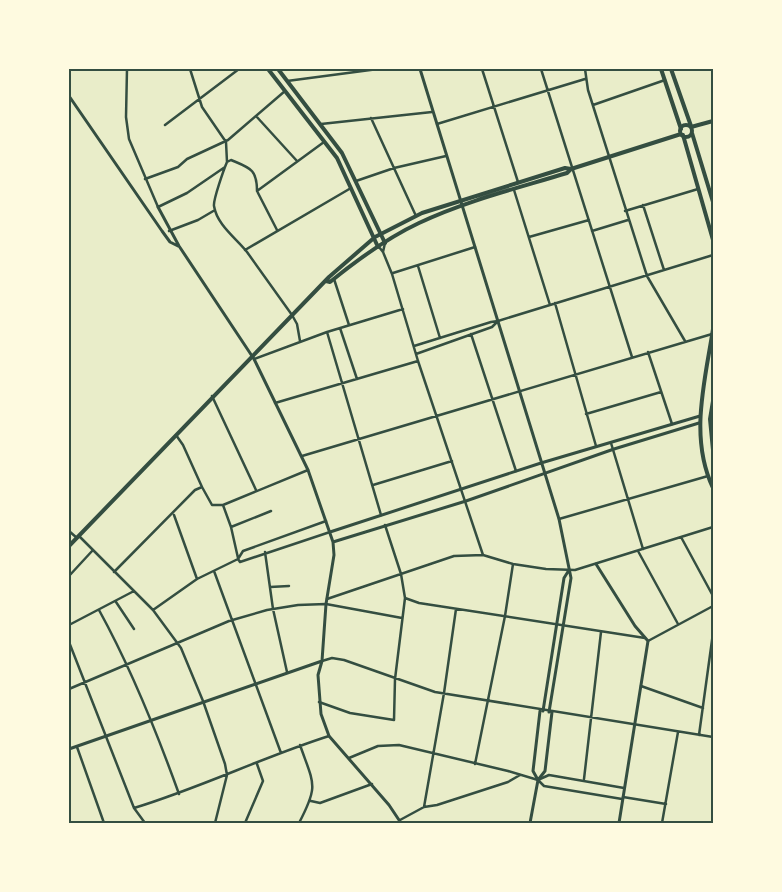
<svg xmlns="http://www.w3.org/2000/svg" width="782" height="892" viewBox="0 0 782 892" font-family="'Times New Roman',serif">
  <rect width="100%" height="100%" fill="#e9edc9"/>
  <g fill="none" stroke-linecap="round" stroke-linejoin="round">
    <!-- minor -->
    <path stroke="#344e41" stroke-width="2.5" d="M127 69 126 117 129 139 158 207 187 193 225 167
      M190 69 202 107 226 142 227 162
      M482 69 518 182
      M541 69 632 357
      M585 69 588 90 647 276 685 341
      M287 81 378 69
      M593 105 665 80
      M256 116 297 161
      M371 118 416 216
      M321 124 432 112
      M437 124 585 79
      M165 125 239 69
      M145 179 178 167 187 159 228 140 285 91
      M356 181 394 168 446 156
      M514 190 550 305
      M257 191C257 169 250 168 231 160L227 162C224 169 213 200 214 206 217 225 236 238 247 252 262 273 277 294 292 315L297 324 300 341
      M643 205 664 270
      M625 211 698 189
      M277 230 257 191 324 142
      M169 231 198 220 215 210
      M592 231 628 220
      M529 237 589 220
      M379 247 383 252 392 274 418 361 483 555
      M245 250 351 188
      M383 252 385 243
      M418 266 440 338
      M393 273 475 247
      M334 279 349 325
      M555 303 596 446
      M498 321 713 255
      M340 328 357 379
      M327 332 381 515
      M471 334 516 471
      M414 346 491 322 498 321 492 327 416 354
      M648 352 672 424
      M254 359 327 332 403 309
      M212 396 256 490
      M275 403 418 361
      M586 414 661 392
      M176 435 183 445 202 487
      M611 443 643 549
      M302 456 712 334
      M373 485 452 461
      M223 505 231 527 238 558
      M174 515 197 579
      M559 519 708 476
      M231 527 271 511
      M69 531 77 538
      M79 536 153 610 181 648 203 701 225 764 227 775 215 823
      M681 537 713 596
      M638 551 678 624
      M265 552 273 609 287 672
      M238 559 243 551 326 521
      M214 571 281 753
      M114 572 195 490 202 487 212 505H223L308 470
      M69 576 93 550
      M270 587 289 586
      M405 598 419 603 645 638
      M327 599 454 556 483 555 513 564 546 569 575 570 713 527
      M116 602 134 629
      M99 610C132 670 156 730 179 794
      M153 610 197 579 238 559 240 562 330 532
      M69 625 134 591
      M648 641 713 606
      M69 642 134 808 145 823
      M322 661 332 658 344 660 435 692 713 737
      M641 686 703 708
      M69 689 229 621 267 610 298 605 326 604 402 618
      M319 702 350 713 394 720 395 679 405 598 401 574 385 525
      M699 735 713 633
      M77 747 104 823
      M349 758 378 746 399 745 508 771 538 780 544 786 622 799
      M475 764 505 616 513 564
      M540 779 549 775 624 788
      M584 779 601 632
      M623 797 666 804
      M311 801 320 803 372 784
      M424 807 444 693 456 609
      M134 808C200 788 263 757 329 736
      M400 820 424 807 437 805 508 782 520 775
      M245 823 263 781 257 764
      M299 823C319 785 314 785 300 745
      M662 823 678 732"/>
    <!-- tertiary -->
    <path stroke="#344e41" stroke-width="3" d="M420 69 559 519 571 578 549 712
      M69 96 162 231 170 242 178 246
      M158 207 179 246 254 359 308 470 333 542 334 555 326 604 322 661 318 675 321 714 329 736 389 805 401 823
      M330 532 541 463 700 416
      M333 542 466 501 614 449 699 423
      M596 564 635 626 648 641 619 823
      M543 711 564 578 569 570
      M69 749 322 661
      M538 780 533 771 540 711
      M530 823 538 780 545 771 552 712"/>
    <!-- secondary -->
    <path stroke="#344e41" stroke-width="4" d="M268 69 337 158 378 247
      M278 69 342 153 385 243
      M661 69 681 129
      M671 69 691 126
      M680 131a6 6 0 1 1 12 0a6 6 0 1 1-12 0Z
      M691 127 713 121
      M692 133 713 202
      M683 135 713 240
      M326 281 330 282C357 260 387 238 419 223 465 201 518 188 567 173L571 169 681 134
      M713 329C705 381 689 437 713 488
      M713 401 710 419 713 450
      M69 546 329 277 375 237 422 213 565 168 571 169"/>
  </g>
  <!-- border -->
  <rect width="782" height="892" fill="none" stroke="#fefae0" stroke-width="140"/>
  <rect x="70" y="70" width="642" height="752" fill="none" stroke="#344e41" stroke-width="2"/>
</svg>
